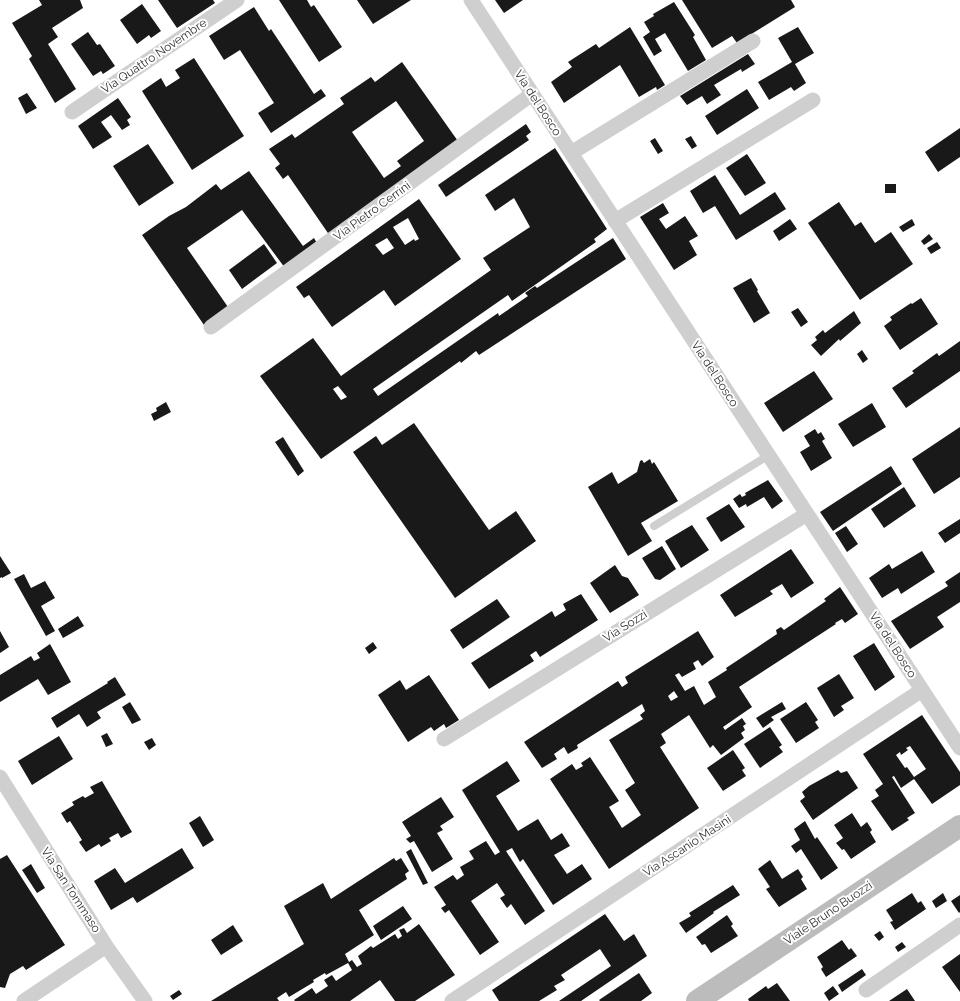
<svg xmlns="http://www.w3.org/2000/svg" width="960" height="1001" viewBox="0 0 960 1001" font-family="Raleway,sans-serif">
  <rect width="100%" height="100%" fill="#fff"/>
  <!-- building -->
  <path fill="#191919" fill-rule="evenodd" d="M39 0H80L83 8 52 28 58 37 48 44 76 89 55 103 29 59 32 56 12 23 42 5Z
    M158 0H213L215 3 177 28Z
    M279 0H307L311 7 314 5 342 47 319 62Z
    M357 0H411L373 24Z
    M495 0H523L504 13Z
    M682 0H791L795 7 737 43 732 36 712 48Z
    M674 2 695 35 693 37 706 60 688 71 665 33 655 39 662 51 654 56 643 37 650 32 644 22 654 16 653 14Z
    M142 4 161 31 151 38 149 35 137 44 120 20Z
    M254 7 269 31 271 29 314 94 321 89 326 96 271 133 258 113 274 103 240 50 224 60 209 36Z
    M630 27 665 85 657 90 656 87 639 97 620 65 564 103 551 82 572 67 568 62 596 44 599 48Z
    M798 27 814 53 795 64 806 83 794 91 791 87 769 100 758 82 792 62 778 38Z
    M88 32 97 45 100 44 115 66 103 74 101 71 93 76 71 44Z
    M748 54 755 64 742 72 741 69 714 85 721 95 707 104 702 96 687 105 680 96Z
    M194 58 244 136 192 170 142 91 161 78 166 87 180 78 175 70Z
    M402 62 460 144 330 236 288 175 283 179 275 168 280 164 269 149 292 134 295 138 344 104 340 98 371 77 375 82ZM396 101 424 141 397 161 401 166 384 178 352 132Z
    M747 89 759 108 717 135 705 116Z
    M27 93 37 108 26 114 18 98Z
    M118 98 131 117 127 120 130 125 122 130 111 115 101 122 112 137 93 149 78 126Z
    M526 124 531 132 526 136 529 140 446 197 438 185Z
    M960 128V157L938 172 925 152Z
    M691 136 697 146 692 149 685 139Z
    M655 138 663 151 658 154 650 141Z
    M148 144 174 183 139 206 113 166Z
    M555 148 607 229 594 239 596 242 512 301 508 295 373 389 378 396 498 313 499 316 528 296 525 293 535 286 537 288 613 238 626 259 479 355 476 351 461 363 460 361 321 459 260 376 313 338 341 376 491 270 483 258 530 227 514 198 495 211 485 195ZM338 386 347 397 341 400 333 389Z
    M747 154 766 183 745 196 726 168Z
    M249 171 303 246 314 238 318 245 285 268 242 210 187 248 228 307 204 325 142 235 169 216 186 207 216 184 221 190Z
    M715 175 740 215 775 192 786 209 736 240 715 206 703 213 690 191Z
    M885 184H896V193H885Z
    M419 199 461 259 395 306 384 290 332 327 309 295 304 298 296 287ZM408 218 419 239 415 241 414 239 405 245 393 227ZM387 238 394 248 383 255 375 245Z
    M839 202 855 226 861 222 875 243 891 232 913 264 860 300 808 223Z
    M663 203 669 213 659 219 666 229 685 216 698 236 689 241 697 255 674 270 640 217Z
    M790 219 797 229 779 241 773 231Z
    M912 219 915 225 903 232 899 227Z
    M929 234 933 239 924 245 921 241Z
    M937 242 941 248 931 254 927 248Z
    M264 244 277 263 242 289 229 270Z
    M751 278 758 290 757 291 770 313 754 323 733 288Z
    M921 298 938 324 900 350 884 326 892 320 890 317 911 303 912 304Z
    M798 308 808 322 801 327 791 312Z
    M854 311 861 323 840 341 839 339 821 356 811 345 817 340 815 337 823 330 825 333Z
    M960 341V371L906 408 892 388 914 373 912 371 937 353 939 356Z
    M862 350 868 359 863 363 857 354Z
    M814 371 833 399 783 432 764 403Z
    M166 402 171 412 154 421 151 414 157 411 156 408Z
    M872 403 886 427 853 447 838 424Z
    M414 423 489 530 516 511 536 541 455 598 353 452 376 436 382 445Z
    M960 427V477L934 494 912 459Z
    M815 429 818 434 821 432 825 439 822 441 832 458 811 471 800 452 810 446 804 436Z
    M283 437 304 471 298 476 275 442Z
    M650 459 652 464 654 462 678 501 641 523 652 541 628 556 588 487 612 472 618 484 637 472 640 461 642 460 644 463Z
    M891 466 902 484 833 531 820 512Z
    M768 480 783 501 772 509 764 497 747 507 746 504 739 508 733 499 740 494 742 497 746 495 745 493Z
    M904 487 916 506 884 528 871 509Z
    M729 504 745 527 721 542 706 518Z
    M960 519V533L945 543 938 533Z
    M692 525 709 550 681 568 665 541Z
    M846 526 858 544 847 552 835 533Z
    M662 546 676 569 660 580 655 579 642 558Z
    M791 549 814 583 791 598 782 584 770 591 773 594 735 617 720 595Z
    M922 551 935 572 901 594 898 588 882 598 869 578 889 564 892 569Z
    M0 556 11 573 2 578V577L0 578Z
    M615 565 622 576 628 578 639 595 610 613 590 583Z
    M960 572V602L937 617 944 627 910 649 891 621 948 586 945 582Z
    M24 574 31 588 45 581 55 598 41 606 55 631 46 636 14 579Z
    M840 587 858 614 845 623 842 619 835 623 836 624 739 687 752 707 723 727 725 730 742 718 746 724 743 726 745 730 741 733 744 738 721 755 713 745 710 748 689 715 661 734 666 743 660 747 699 808 609 869 550 779 572 764 576 770 583 766 581 763 590 757 619 801 609 807 622 828 641 815 625 790 635 783 609 740 643 719 640 715 645 711 642 704 577 745 578 748 568 754 564 747 554 754 557 759 542 768 524 742 618 681 622 687 628 683 625 677 698 631 714 657 702 666 698 660 693 663 696 669 682 677 679 673 675 675 685 691 694 686 704 705 716 697 708 682 727 670 726 668 777 634 776 630 781 627 784 630 826 601 824 599ZM674 691 678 697 671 701 668 696Z
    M581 594 598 620 540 657 536 651 530 655 534 661 489 689 471 663 552 611 555 617 566 610 563 604Z
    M497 599 510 617 463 649 450 630Z
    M78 616 84 626 63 638 58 629Z
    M0 631 9 647 0 653Z
    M373 642 377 648 369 654 365 648Z
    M874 643 895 677 875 691 853 656Z
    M50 644 71 682 48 695 38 679 0 702V675L31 656 34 661 40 658 37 653Z
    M839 674 854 698 841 706 844 710 834 717 817 688Z
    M429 675 459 720 446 728 444 724 434 731 431 727 408 742 378 695 400 680 406 690Z
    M115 677 126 695 97 712 101 718 87 727 79 714 57 728 51 718 108 683 107 682Z
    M130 702 141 720 132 724 122 707Z
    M782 702 786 709 771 717 774 720 763 728 756 718Z
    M806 702 818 720 815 722 819 728 796 743 780 719Z
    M922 715 960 772V785L932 804 914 779 901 788 894 776 892 777 915 813 907 818 909 820 892 831 871 801 879 796 875 790 883 784 863 754ZM910 746 926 769 914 777 907 767 905 768 896 755 900 752 901 755 908 750 906 748Z
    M770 727 782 745 779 747 783 752 760 768 744 744Z
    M107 733 113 744 106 747 101 736Z
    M59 736 73 759 32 785 18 761Z
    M152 738 156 745 149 750 144 742Z
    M733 750 745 768 742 770 746 776 723 791 707 768Z
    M507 761 520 781 496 796 518 831 538 819 551 840 562 833 570 846 554 855 567 874 582 864 592 879 553 905 523 859 520 862 512 848 506 851 545 911 525 925 511 904 507 908 500 898 505 895 497 883 471 901 499 942 480 955 449 910 445 913 441 908 446 905 434 887 453 875 457 880 464 875 460 867 474 859 469 851 486 841 495 855 500 852 462 790Z
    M838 770 841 773 847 771 858 788 813 820 800 801 805 797 802 792 809 786Z
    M102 781 132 832 121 838 118 833 109 838 111 841 101 847 99 844 86 852 79 842 82 840 70 821 67 823 61 813 74 805 72 802 83 796 85 798 94 793 90 787Z
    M441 797 454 817 440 826 443 830 437 833 453 859 432 872 414 841 410 843 406 839 411 836 402 822Z
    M852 813 861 827 867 822 872 830 870 832 876 842 851 859 844 849 842 850 836 843 843 838 834 825Z
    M200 816 214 840 203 847 189 823Z
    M805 821 815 839 817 837 838 868 821 880 801 849 796 853 791 846 800 840 794 829Z
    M182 848 194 868 137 903 133 897 111 910 94 881 115 868 125 883Z
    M411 849 428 883 423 885 406 852Z
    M7 855 65 945 26 970 23 966 10 974 5 988 0 987V859Z
    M394 858 396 861 401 858 409 871 405 874 407 879 359 910 374 935 345 954 349 962 352 960 357 967 362 964 358 956 371 946 373 948 395 934 398 939 402 936 399 930 404 928 407 933 419 924 455 975 415 1001H395L380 980 350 1001H295L294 1000 312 988 316 994 328 986 324 980 332 975 336 981 352 970 348 963 326 975 325 973 313 980 314 982 289 997 286 992 277 998 279 1001H211L304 944 284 906 323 883 331 899Z
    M770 860 782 879 798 869 803 877 801 879 807 889 779 907 766 889 770 887 758 869Z
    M31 864 45 888 37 893 22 870Z
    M733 885 740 895 713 912 714 913 686 933 679 923 691 916 689 913Z
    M912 893 918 903 921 901 926 909 895 930 890 922 893 921 886 910Z
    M943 893 947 901 936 908 932 901Z
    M960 895V912L959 913 951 901Z
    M403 906 412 919 381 940 373 926Z
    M605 914 624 941 634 934 647 956 581 1001H559L611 966 600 949 561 975 565 980 554 986 557 990 539 1001H499L492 990Z
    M727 915 733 924 731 926 738 936 711 953 705 944 702 945 696 937Z
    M233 925 243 941 221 955 211 940Z
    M880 931 884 937 879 941 874 935Z
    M842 940 849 950 851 948 857 956 826 977 821 969 823 967 817 957Z
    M902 942 906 947 898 952 895 947Z
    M960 954V992L942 967Z
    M862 969 866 975 842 992 838 985Z
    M639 973 652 993 641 1001H600L599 1000Z
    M777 983 790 1001H749L748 999 766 986 768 989Z
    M833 986 839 994 829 1001 824 993Z
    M907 989 915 1001H889Z
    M179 990 182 994 173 1000 170 996Z"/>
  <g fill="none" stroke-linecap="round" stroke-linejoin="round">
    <!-- lane -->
    <path stroke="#cfcfcf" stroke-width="8" d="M654 526 769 455"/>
    <!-- street -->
    <path stroke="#cfcfcf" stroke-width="15" d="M471 0 960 748
      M72 112 237 0
      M571 153 753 41
      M615 221 813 100
      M211 327 532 94
      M444 739 807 514
      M0 777 106 946 145 1001
      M866 990 960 925
      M24 1001 106 946
      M452 1001 922 690"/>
    <!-- secondary -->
    <path stroke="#bcbcbc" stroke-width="22" d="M697 1001 960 826"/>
  </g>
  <g text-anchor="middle" stroke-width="4" stroke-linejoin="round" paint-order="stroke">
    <!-- street labels -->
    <g font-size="12" fill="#323232" stroke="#fff">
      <text transform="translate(154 56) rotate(-34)" y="4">Via Quattro Novembre</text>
      <text transform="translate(538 103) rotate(57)" y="4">Via del Bosco</text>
      <text transform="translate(372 211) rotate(-36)" y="4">Via Pietro Cerrini</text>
      <text transform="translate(715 374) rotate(57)" y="4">Via del Bosco</text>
      <text transform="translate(625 626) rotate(-32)" y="4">Via Sozzi</text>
      <text transform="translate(893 645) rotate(57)" y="4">Via del Bosco</text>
      <text transform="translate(687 846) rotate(-33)" y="4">Via Ascanio Masini</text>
      <text transform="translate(71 890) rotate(57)" y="4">Via San Tommaso</text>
      <text transform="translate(828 913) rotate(-34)" y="4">Viale Bruno Buozzi</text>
    </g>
  </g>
</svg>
